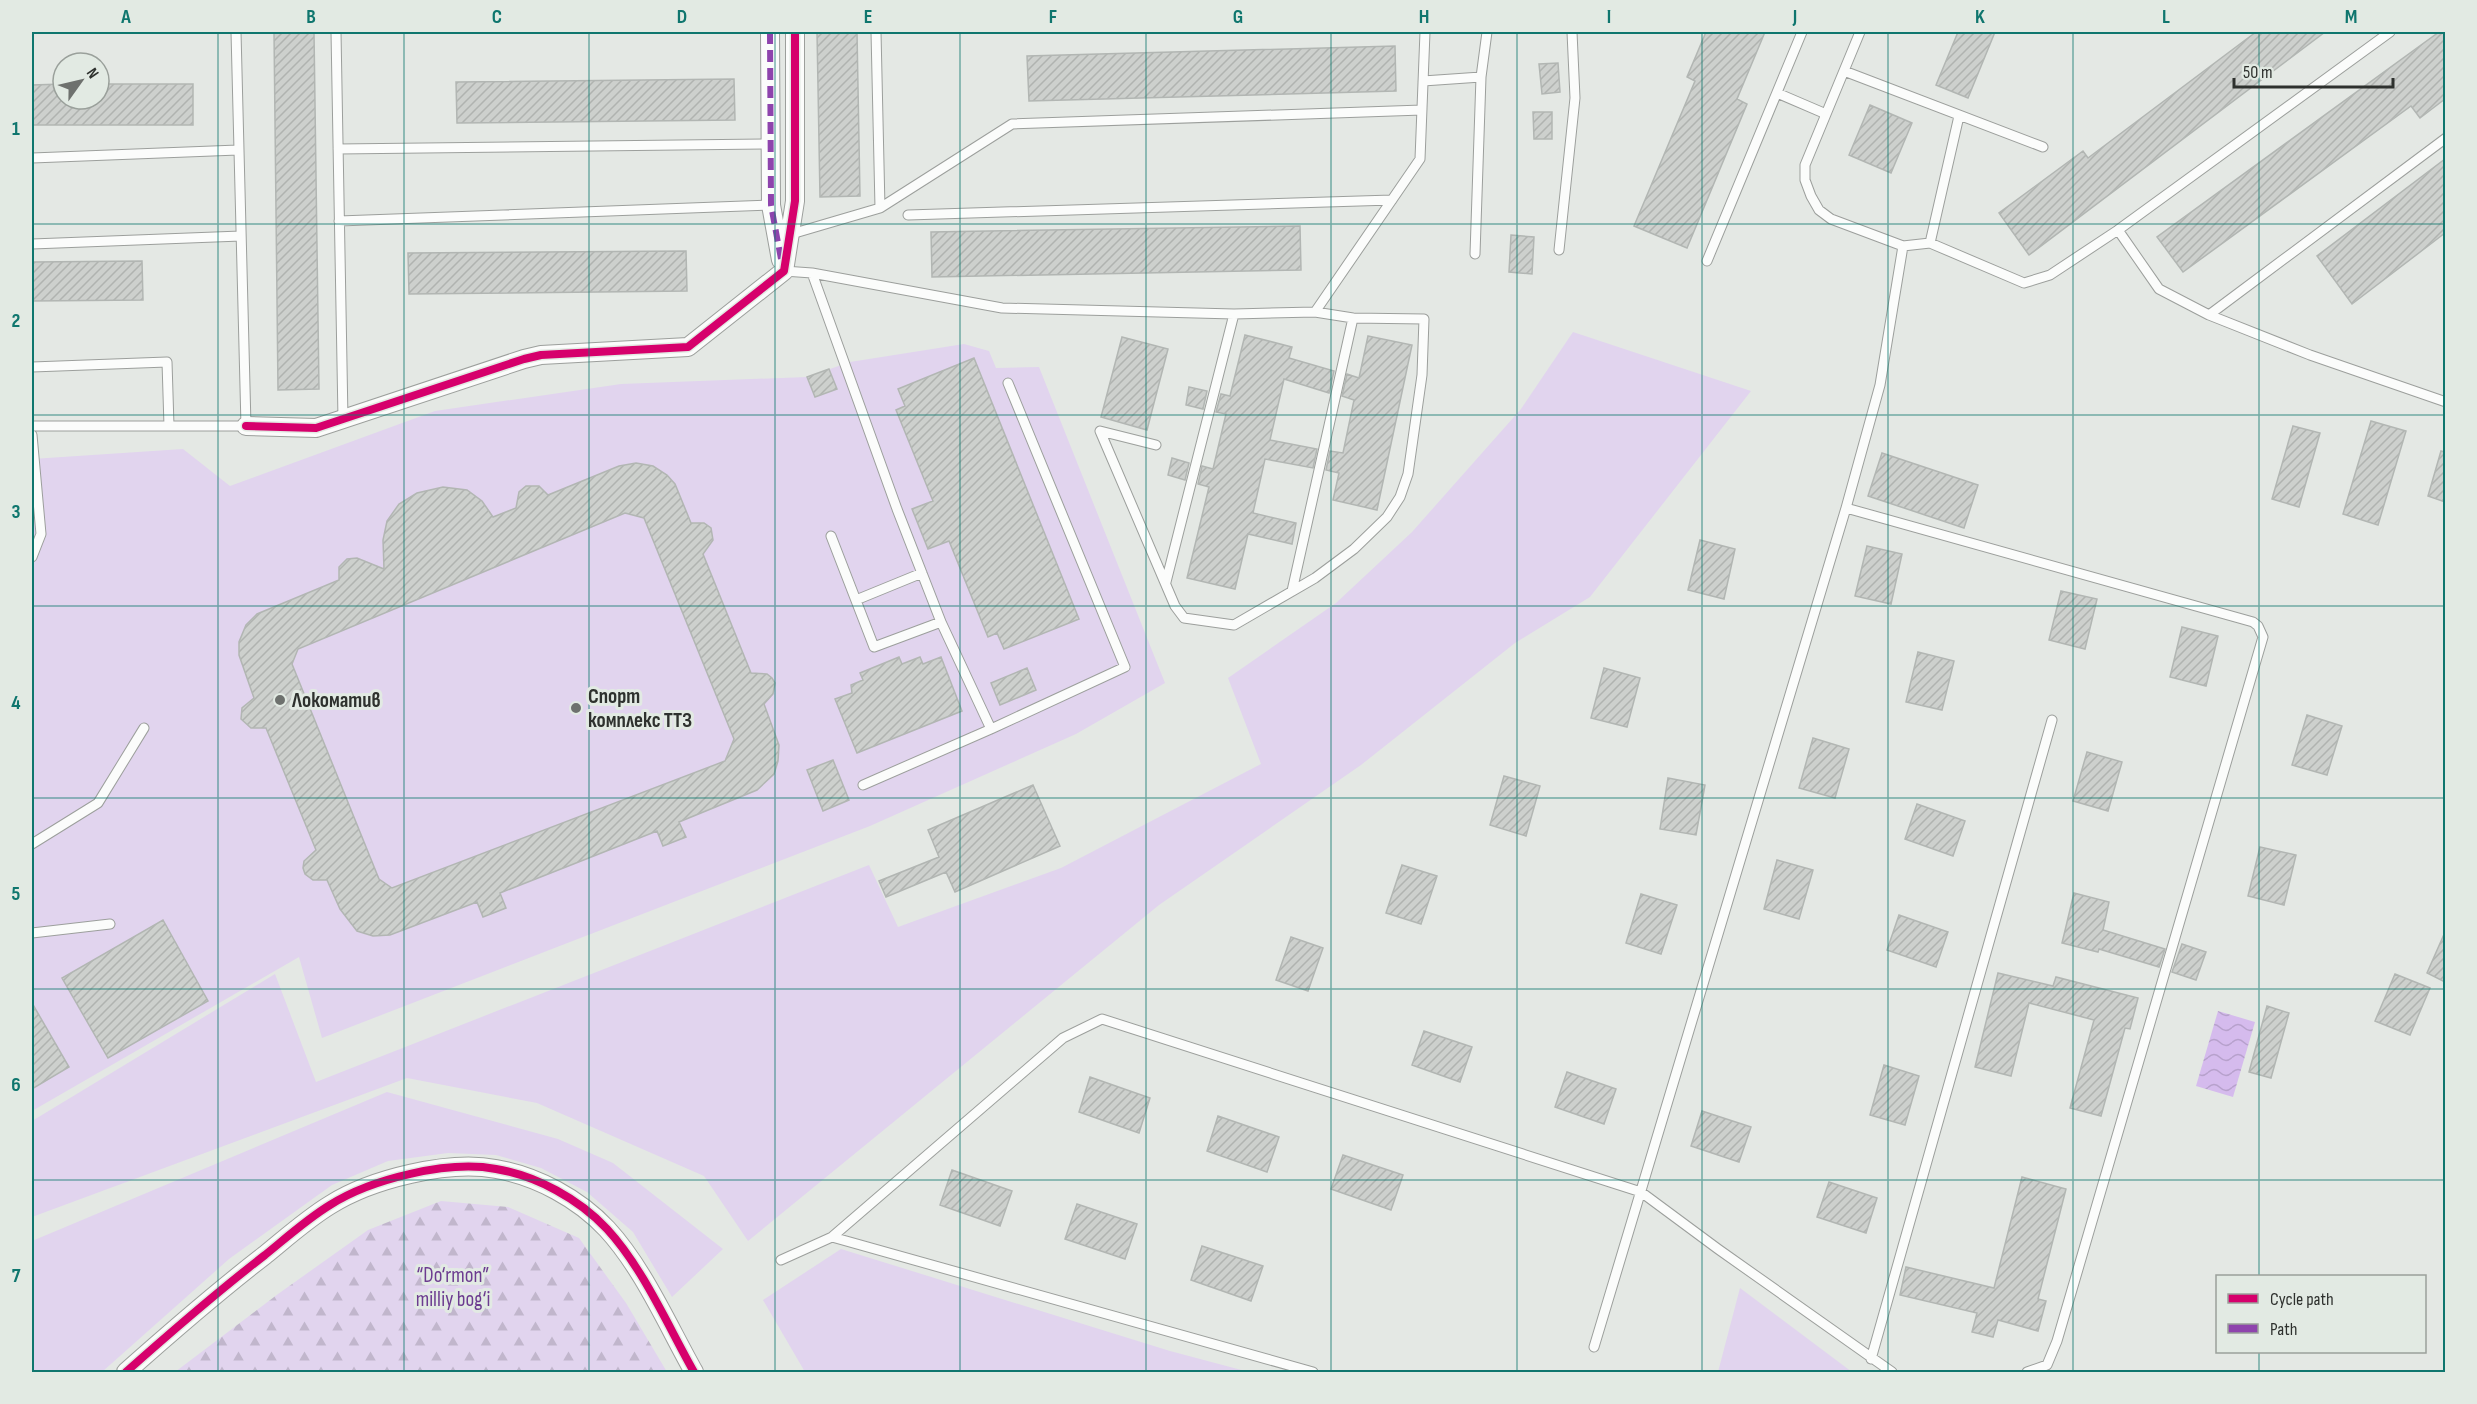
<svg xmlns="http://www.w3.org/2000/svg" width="2477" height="1404" viewBox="0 0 2477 1404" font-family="'Sofia Sans Condensed',sans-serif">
  <defs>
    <pattern id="forest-firs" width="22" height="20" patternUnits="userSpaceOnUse" patternTransform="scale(1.5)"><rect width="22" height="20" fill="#e1d4ee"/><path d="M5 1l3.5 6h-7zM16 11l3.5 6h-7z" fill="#c1b6cc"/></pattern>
    <pattern id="water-waves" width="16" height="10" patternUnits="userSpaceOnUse" patternTransform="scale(1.5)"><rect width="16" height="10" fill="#d5bbed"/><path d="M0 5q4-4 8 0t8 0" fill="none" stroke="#b7a1cc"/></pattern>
    <pattern id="building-hatch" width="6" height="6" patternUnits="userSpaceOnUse" patternTransform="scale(1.5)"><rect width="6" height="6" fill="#cdd0cd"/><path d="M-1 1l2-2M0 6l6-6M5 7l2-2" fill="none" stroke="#b0b3b0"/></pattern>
  </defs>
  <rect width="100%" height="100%" fill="#e4e8e4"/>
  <!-- green -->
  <path fill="#e1d4ee" d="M1573 332 1751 391 1590 597 1515 643 1361 765 1159 905 748 1241 704 1176 537 1103 407 1078 32 1217V1121L275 974 316 1082 869 865 898 927 1061 868 1261 764 1228 678 1336 603 1412 532 1521 409Z
    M964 344 989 351 996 368 1039 367 1165 683 1076 734 870 826 322 1038 299 957 32 1111V459L183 449 230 486 435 411 621 384 807 377 850 362Z
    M387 1092 558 1139 613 1163 723 1249 672 1297 633 1232 587 1192 541 1168 496 1155 448 1153 388 1161 332 1185 229 1259 102 1372H32V1241Z
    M841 1249 1170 1351 1249 1372H805L763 1300Z
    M1740 1288 1852 1372H1718Z"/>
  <!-- forest -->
  <path fill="url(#forest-firs)" d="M441 1201 508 1207 579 1238 626 1303 667 1372H175L278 1294 368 1230Z"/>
  <!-- water -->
  <path fill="url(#water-waves)" d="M2218 1011 2255 1022 2233 1097 2196 1086Z"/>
  <!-- building -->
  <path fill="url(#building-hatch)" stroke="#b2b6b3" stroke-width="1.5" fill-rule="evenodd" d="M274 32H314L319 389 278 390Z
    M817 32H857L860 196 820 197Z
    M1706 32H1765L1737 99 1747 104 1687 248 1634 226 1695 81 1687 77Z
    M1958 32H1995L1968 98 1936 85Z
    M2256 32H2325L2029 255 1999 213 2083 151 2088 158Z
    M2439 32H2445V99L2420 118 2411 106 2183 272 2157 237Z
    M1395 46 1396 91 1029 101 1027 56Z
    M1558 63 1560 92 1542 94 1539 64Z
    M734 79 735 120 457 123 456 82Z
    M63 84V99H99V84H193V125H32V85Z
    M1870 105 1912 123 1891 173 1849 155Z
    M1533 112H1552V139H1534Z
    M2445 159V233L2352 304 2317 256Z
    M1300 226 1301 270 932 277 931 232Z
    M1511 235 1534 237 1532 274 1509 272Z
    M686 251 687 291 409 294 408 253Z
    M142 261 143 300 32 301V262Z
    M1245 335 1292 347 1289 358 1334 371 1329 393 1284 379 1270 440 1317 449 1313 468 1265 459 1253 513 1296 523 1292 544 1248 534 1235 589 1187 578 1209 487 1198 484 1202 466 1213 469 1226 414 1216 412 1221 394 1230 396Z
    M1368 336 1412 345 1377 510 1333 500 1339 473 1326 470 1330 451 1343 453 1354 400 1342 396 1347 374 1359 378Z
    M1122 337 1168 349 1147 430 1101 417Z
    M974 358 1079 619 1004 649 997 633 988 637 949 541 928 549 912 509 933 501 896 410 905 406 898 389Z
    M829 369 837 389 815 397 807 377Z
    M1189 387 1207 391 1203 409 1186 405Z
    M2371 421 2406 431 2378 525 2343 514Z
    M2293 426 2320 433 2299 507 2272 499Z
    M2441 451 2445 452V502L2428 496Z
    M1882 453 1978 485 1964 528 1868 496Z
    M1172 458 1189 463 1185 480 1168 475Z
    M636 463 653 466 667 475 675 484 691 523H704L711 528 713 540 703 554 751 673 767 674 772 678 775 683 773 694 764 704 779 745 778 761 774 774 757 790 679 822 686 837 663 846 657 831 500 893 506 908 483 917 477 902 390 935 373 936 357 931 340 909 327 880H313L305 874 303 868 304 861 316 850 266 728H251L241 719 242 708 254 698 239 655V642L246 625 257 614 339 580V567L347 559 357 558 384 569 383 540 387 521 399 504 417 493 443 487 467 490 482 501 493 517 516 508 519 492 526 486H539L548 495 619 466ZM625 513 644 518 734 739 725 761 392 888 379 879 292 664 298 649Z
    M1700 540 1735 549 1724 599 1688 590Z
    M1867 546 1902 554 1891 604 1855 596Z
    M2061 591 2097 599 2085 649 2049 640Z
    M2182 627 2218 636 2206 686 2170 677Z
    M1918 652 1954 661 1942 710 1906 702Z
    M899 657 902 664 920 657 923 664 941 657 962 711 857 753 835 699 852 693 851 685 863 680 860 673Z
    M1027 668 1036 690 1000 705 991 683Z
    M1604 668 1640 678 1627 727 1591 718Z
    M2307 715 2342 726 2327 775 2292 765Z
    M1813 738 1849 749 1835 798 1799 788Z
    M2087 752 2122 762 2108 811 2073 801Z
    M833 760 849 800 823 811 807 770Z
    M1504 776 1540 786 1526 836 1490 825Z
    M1668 778 1705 785 1696 835 1660 829Z
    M1033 785 1060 846 955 892 946 872 886 897 879 881 939 857 928 830Z
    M1917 804 1965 821 1953 856 1905 839Z
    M2260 847 2296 855 2284 905 2248 896Z
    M1777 860 1813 870 1799 919 1764 909Z
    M1402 865 1437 876 1421 924 1386 913Z
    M2074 893 2109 902 2103 930 2165 949 2159 967 2099 949 2098 952 2062 943Z
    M1641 894 1677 905 1661 954 1626 943Z
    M1899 915 1948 932 1936 967 1887 950Z
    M163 920 208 1001 108 1058 62 978Z
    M2445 932V982L2427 973Z
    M1291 937 1323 948 1308 991 1276 980Z
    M2182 944 2206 952 2196 980 2172 972Z
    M1998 973 2053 986 2056 977 2138 998 2130 1029 2125 1028 2101 1116 2070 1108 2094 1020 2029 1003 2011 1076 1975 1067Z
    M2395 974 2430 988 2410 1035 2375 1021Z
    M32 1003 69 1067 32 1089Z
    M2267 1006 2289 1013 2271 1078 2249 1072Z
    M1424 1031 1472 1047 1460 1082 1412 1065Z
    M1884 1065 1919 1076 1905 1125 1870 1115Z
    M1567 1072 1616 1089 1604 1124 1555 1107Z
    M1090 1077 1150 1098 1139 1133 1079 1112Z
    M1702 1111 1751 1127 1739 1162 1691 1146Z
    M1218 1116 1279 1137 1267 1172 1207 1151Z
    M1343 1155 1403 1175 1391 1210 1331 1189Z
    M952 1170 1012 1191 1000 1226 940 1205Z
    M2022 1177 2066 1189 2038 1299 2046 1301 2038 1331 1998 1320 1993 1337 1972 1332 1977 1313 1900 1295 1906 1267 1994 1288Z
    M1829 1182 1877 1198 1866 1233 1817 1217Z
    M1077 1204 1137 1224 1125 1259 1065 1239Z
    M1202 1246 1263 1266 1251 1301 1191 1280Z"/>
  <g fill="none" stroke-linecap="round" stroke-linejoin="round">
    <defs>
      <path id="lane" d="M336 32 343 419
        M876 32 880 208
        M1860 32 1805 165V180L1811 196 1819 210 1831 219 1903 246 1930 243 2024 283 2050 275 2118 230 2159 289 2209 315 2310 355 2446 402
        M1844 71 2043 147
        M1423 81 1481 77
        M1777 93 1826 114
        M338 149 770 144
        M32 158 238 150
        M908 215 1392 200
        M339 221 771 205
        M2118 230 2390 32
        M788 235 880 208 1012 124 1422 110
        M1930 243 1959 116
        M32 244 241 236
        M1559 250 1575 98 1572 32
        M1475 254 1481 77 1487 32
        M1707 261 1802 32
        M784 271 812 273 1002 308 1234 314 1315 312 1420 159 1425 32
        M812 273 897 509 941 622 874 647 831 536
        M2209 315 2446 138
        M32 367 167 362 169 426
        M32 426H246L236 32
        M32 435 41 534 32 557
        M1156 445 1100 431 1175 606 1184 618 1234 625 1315 578 1354 549 1387 517 1400 497 1408 474 1422 375 1424 319 1353 318 1315 312
        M1846 508 2253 622 2258 626 2263 637 2057 1341 2047 1365 2027 1372
        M1166 582 1234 314
        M1292 591 1353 318
        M856 600 922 573
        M941 622 991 729 1125 667 1008 383
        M863 785 991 729
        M32 844 98 803 144 728
        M32 933 110 924
        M832 1237 1313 1372
        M781 1260 832 1237 1063 1038 1102 1019 1641 1192 1718 1249 1892 1372
        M1594 1347 1846 508 1880 385 1903 246
        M1871 1359 2052 720"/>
      <path id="street" d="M770 32 771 205 781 260
        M246 426 316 428 524 359 541 355 688 347 784 271 795 201V32
        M126 1372C171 1332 217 1292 265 1255 286 1238 307 1219 330 1205 371 1179 448 1160 496 1169 537 1176 579 1199 607 1229 643 1268 668 1326 694 1372"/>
    </defs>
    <!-- lane casing -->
    <use href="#lane" stroke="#9c9f9c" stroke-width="11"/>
    <!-- street casing -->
    <use href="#street" stroke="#9c9f9c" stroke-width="20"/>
    <!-- lane -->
    <use href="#lane" stroke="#fbfcfb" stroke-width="9"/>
    <!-- street -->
    <use href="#street" stroke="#fbfcfb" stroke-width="18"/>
    <!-- quiet -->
    <path stroke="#8e44ad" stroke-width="6" stroke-dasharray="12 6" stroke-linecap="butt" d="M770 32 771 205 781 259"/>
    <defs>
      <path id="cycleway" d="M246 426 316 428 524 359 541 355 688 347 784 271 795 201V32
        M126 1372C171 1332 217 1292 265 1255 286 1238 307 1219 330 1205 371 1179 448 1160 496 1169 537 1176 579 1199 607 1229 643 1268 668 1326 694 1372"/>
    </defs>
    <!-- cycleway casing -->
    <use href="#cycleway" stroke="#e2eae3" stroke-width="11"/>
    <!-- cycleway -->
    <use href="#cycleway" stroke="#d6006c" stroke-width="8"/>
  </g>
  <!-- grid -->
  <path fill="none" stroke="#0f766e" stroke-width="1.5" stroke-opacity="0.55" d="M218 32V1372M404 32V1372M589 32V1372M775 32V1372M960 32V1372M1146 32V1372M1331 32V1372M1517 32V1372M1702 32V1372M1888 32V1372M2073 32V1372M2259 32V1276M32 224H2446M32 415H2446M32 606H2446M32 798H2446M32 989H2446M32 1180H2446M2259 1352V1372"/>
  <!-- markers -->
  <g fill="#6e716e" stroke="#e2eae3" stroke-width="2">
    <circle cx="280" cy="700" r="6"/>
    <circle cx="576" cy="708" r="6"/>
  </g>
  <g text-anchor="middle" stroke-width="6" stroke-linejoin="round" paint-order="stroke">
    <!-- poi labels -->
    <g font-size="21" font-weight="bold" fill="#2e312e" stroke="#e2eae3" text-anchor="start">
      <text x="588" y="703">Спорт<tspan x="588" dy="24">комплекс ТТЗ</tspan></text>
      <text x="292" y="707">Локоматив</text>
    </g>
    <!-- park labels -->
    <g font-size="21" fill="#6c3b90" stroke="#e2eae3">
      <text x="453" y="1282">“Do‘rmon”<tspan x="453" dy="24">milliy bog‘i</tspan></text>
    </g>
  </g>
  <!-- border -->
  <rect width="2477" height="1404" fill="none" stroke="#e2eae3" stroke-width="66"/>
  <!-- legend -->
  <rect x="2216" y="1275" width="210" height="78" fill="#e2eae3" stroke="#9aa09b" stroke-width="1.5"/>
  <rect x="2228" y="1294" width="30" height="9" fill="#d6006c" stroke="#9aa09b" stroke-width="1.5"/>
  <text x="2270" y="1305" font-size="18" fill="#2e312e">Cycle path</text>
  <rect x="2228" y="1324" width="30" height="9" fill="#8e44ad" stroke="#9aa09b" stroke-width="1.5"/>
  <text x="2270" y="1335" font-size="18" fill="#2e312e">Path</text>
  <!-- north arrow -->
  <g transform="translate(81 81) rotate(56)"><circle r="28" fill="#e2eae3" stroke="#9aa09b" stroke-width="1.5"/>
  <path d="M0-4.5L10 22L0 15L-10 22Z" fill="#6e716e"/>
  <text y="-9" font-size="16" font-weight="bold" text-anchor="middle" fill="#2e312e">N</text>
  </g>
  <!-- scale -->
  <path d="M2234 78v9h159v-9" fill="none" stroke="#2e312e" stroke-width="3"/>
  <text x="2243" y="78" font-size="18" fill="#2e312e" stroke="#e2eae3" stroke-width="4.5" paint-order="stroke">50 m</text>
  <rect x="33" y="33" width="2411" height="1338" fill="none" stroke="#0f766e" stroke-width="2"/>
  <g font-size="20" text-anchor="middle" font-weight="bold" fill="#0f766e">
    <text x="126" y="23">A</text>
    <text x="311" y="23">B</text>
    <text x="497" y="23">C</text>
    <text x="682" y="23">D</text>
    <text x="868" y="23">E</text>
    <text x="1053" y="23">F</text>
    <text x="1238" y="23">G</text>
    <text x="1424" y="23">H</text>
    <text x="1609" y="23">I</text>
    <text x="1795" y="23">J</text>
    <text x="1980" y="23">K</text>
    <text x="2166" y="23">L</text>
    <text x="2351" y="23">M</text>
    <text x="16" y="135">1</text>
    <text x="16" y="327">2</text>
    <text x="16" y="518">3</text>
    <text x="16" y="709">4</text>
    <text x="16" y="900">5</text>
    <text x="16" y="1091">6</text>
    <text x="16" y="1282">7</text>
  </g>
</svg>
